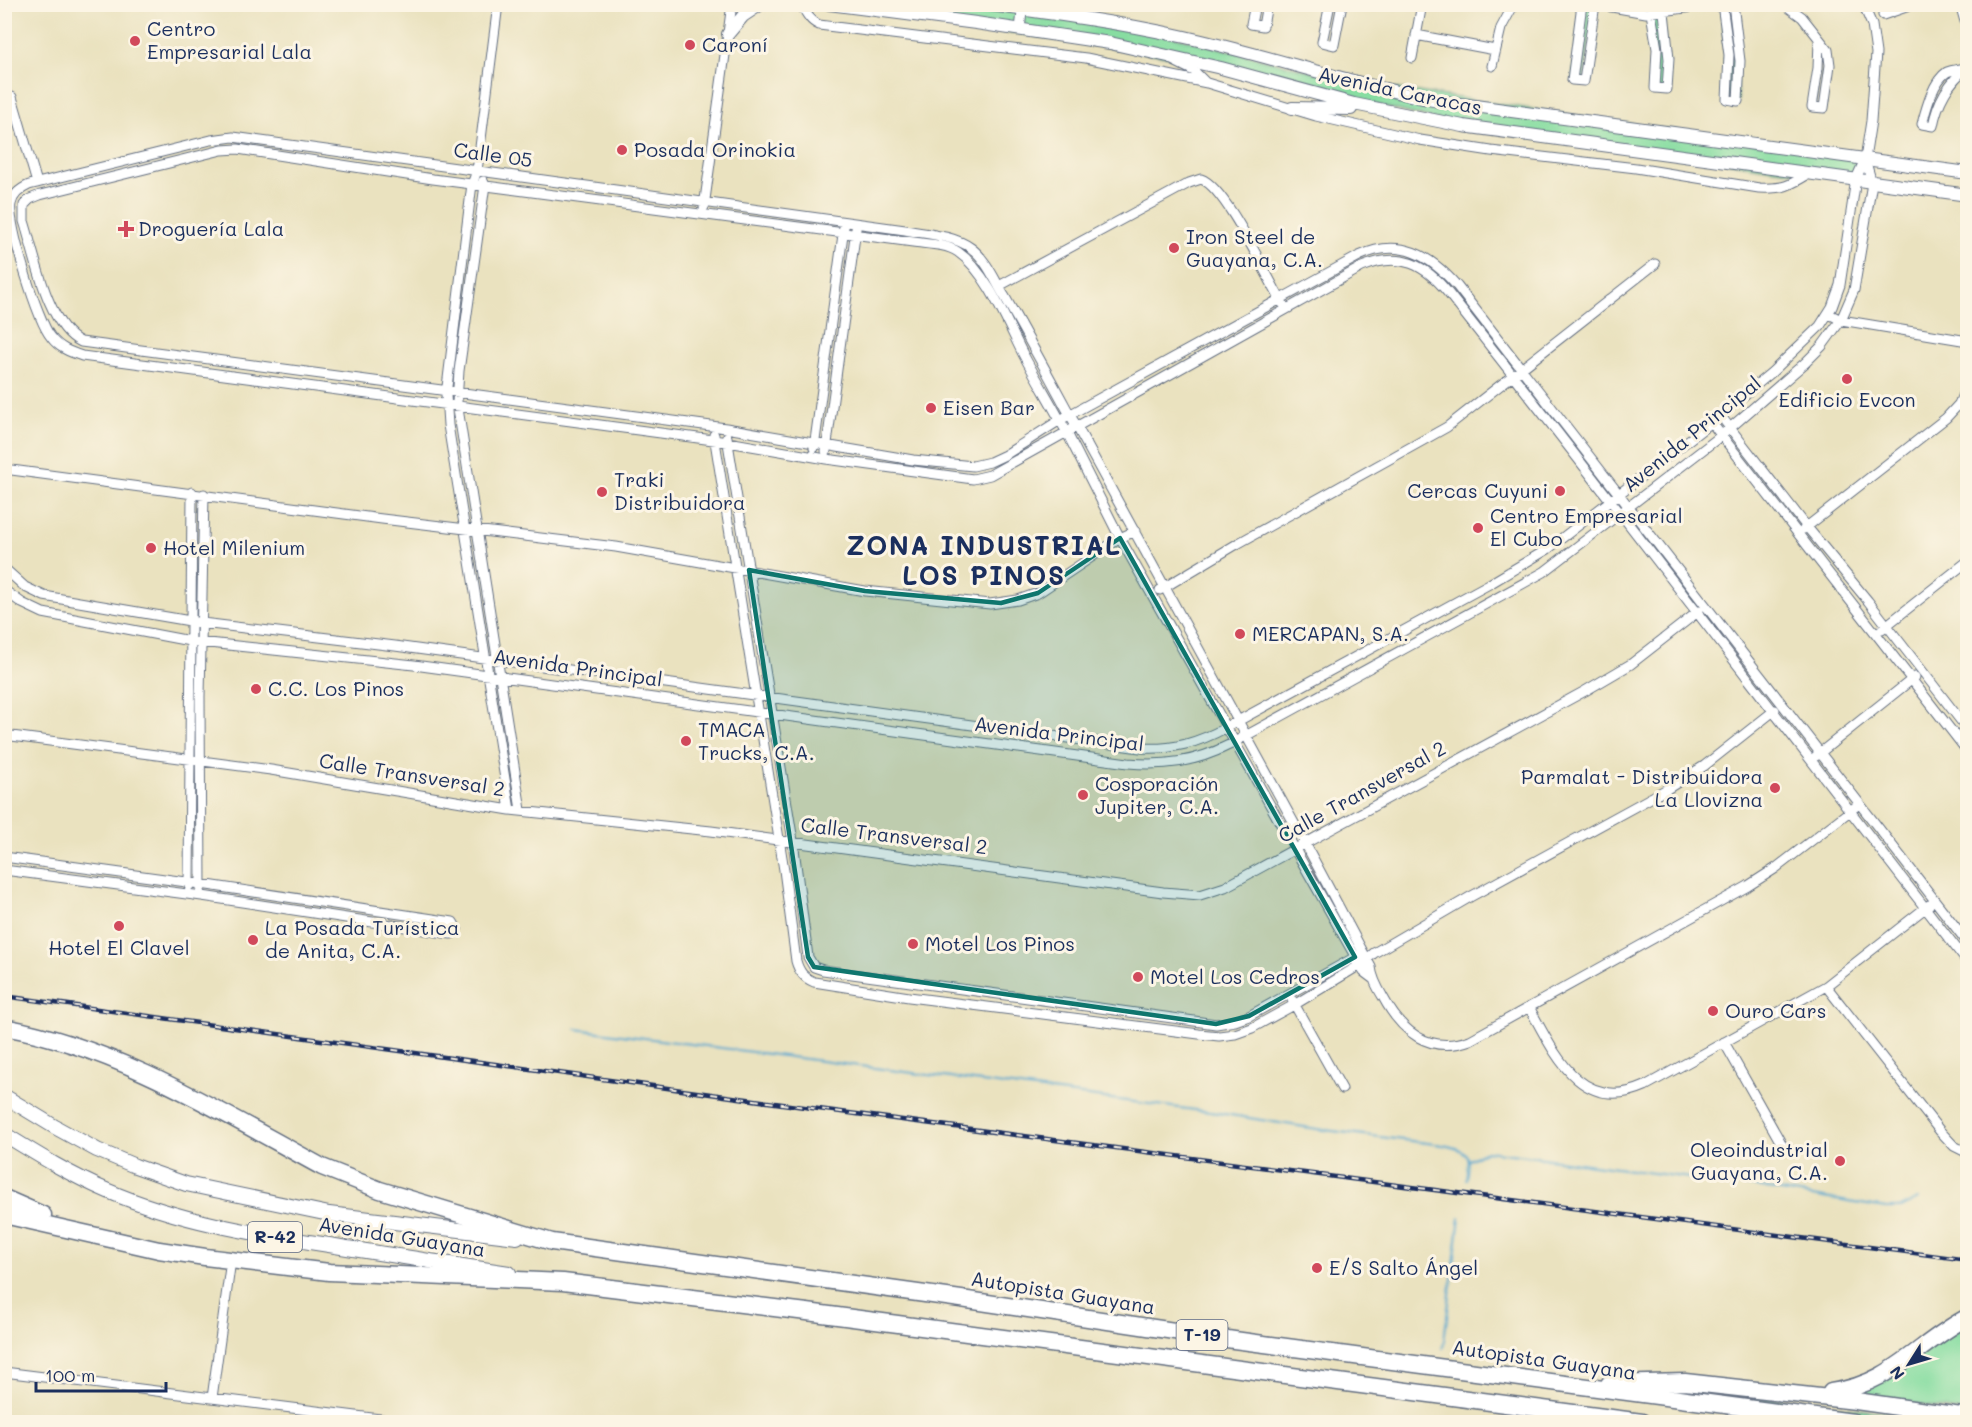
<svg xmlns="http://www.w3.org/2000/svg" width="1972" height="1427" viewBox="0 0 1972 1427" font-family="Mali,sans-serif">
  <rect width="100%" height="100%" fill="#fcf5e5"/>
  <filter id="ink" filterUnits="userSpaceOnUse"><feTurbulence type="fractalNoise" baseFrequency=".0167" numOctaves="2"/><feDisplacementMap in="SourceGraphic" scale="12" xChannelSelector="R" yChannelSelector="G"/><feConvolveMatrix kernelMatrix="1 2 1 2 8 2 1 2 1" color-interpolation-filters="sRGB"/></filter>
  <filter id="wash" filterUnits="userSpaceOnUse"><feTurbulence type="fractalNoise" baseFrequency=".008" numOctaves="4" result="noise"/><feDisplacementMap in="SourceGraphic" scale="24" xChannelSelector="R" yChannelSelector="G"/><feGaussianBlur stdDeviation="1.35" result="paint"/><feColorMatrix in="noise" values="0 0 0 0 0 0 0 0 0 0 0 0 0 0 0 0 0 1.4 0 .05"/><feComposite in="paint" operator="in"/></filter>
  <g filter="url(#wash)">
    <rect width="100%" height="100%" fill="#eae2bf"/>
    <!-- green -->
    <path fill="#87dda1" stroke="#518680" stroke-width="1.5" d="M982 4 1133 26 1357 83 1865 159 1856 180 1463 126 1180 58 828 5Z
      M1582 5H1594L1584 81 1572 80Z
      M1722 5H1733L1738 101 1727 99Z
      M1663 12 1667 89 1655 88 1652 13Z
      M1967 1322V1345L1964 1372 1967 1387V1413L1853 1393Z
      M1631 1382 1967 1422H1914L1618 1383Z"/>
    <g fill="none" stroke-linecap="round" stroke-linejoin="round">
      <!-- stream -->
      <path stroke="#56a7d0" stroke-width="2" d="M576 1029 1218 1113 1317 1129 1443 1145C1469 1150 1470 1154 1466 1179
        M1469 1160 1480 1154 1487 1151 1535 1157 1756 1187 1886 1208H1901L1918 1199
        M1443 1348 1460 1217"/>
    </g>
  </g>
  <g filter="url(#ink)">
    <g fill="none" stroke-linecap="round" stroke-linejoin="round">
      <defs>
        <path id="street" d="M498 4 477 171 472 184 446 395 448 425 510 810
          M801 4C806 13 810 21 819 25L1086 58 1207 83 1316 116 1420 140 1491 151 1636 168 1759 188C1784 189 1789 186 1810 173
          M1255 4 1251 24 1263 26 1267 4
          M1330 4 1322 42 1334 45 1342 4
          M1582 4 1572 80 1584 81 1595 4 1646 13 1717 4
          M1722 4 1729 55 1727 99 1738 101 1740 61 1733 4
          M1784 4 1802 17 1828 50 1830 65 1824 108 1812 107 1818 68 1819 40
          M1960 4 1968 32
          M1651 13 1657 49 1655 88 1667 89 1669 59 1664 12
          M1883 15 1915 4
          M1020 29 1023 4
          M1416 35 1495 50
          M1412 58 1422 4
          M1172 60 1194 71 1205 82
          M1492 66 1501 28 1514 4
          M1965 68C1960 69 1951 70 1947 72 1933 81 1926 109 1922 124L1933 126C1937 103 1949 81 1968 67
          M12 97 37 183
          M483 181 485 185 459 371 457 402 521 810
          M704 207 732 4
          M999 286 1189 183 1201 179C1226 187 1267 278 1283 304
          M1829 314 1841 320 1968 341
          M1720 415 1807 527 1868 601 1968 730
          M1711 422 1968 752
          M714 435 784 870 796 961C799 972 804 978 814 982L909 997 1199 1034 1219 1036 1235 1034 1252 1028 1294 1005 1360 965 1374 953 1470 897 1667 789 1704 766 1775 710
          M727 437 793 841 808 957 814 967 823 970 1216 1024 1235 1021 1249 1016 1359 955
          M814 448 844 227
          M826 451 856 229
          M4 469 382 519 616 547 865 591 990 604 1018 600 1038 593 1120 538 1135 531
          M1804 529 1946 418 1959 404 1968 382
          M4 568 25 587 44 596 202 623 395 646 1140 748C1173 750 1198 743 1227 727L1491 583 1548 549 1708 425 1772 372 1820 326 1832 307 1840 285 1856 179 1865 159 1871 121 1876 53 1872 25 1863 4
          M4 590 22 603 43 613 190 641 414 665 1128 763C1165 766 1196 762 1229 745L1544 572 1722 435 1805 363 1822 346 1841 320 1854 290 1872 183 1865 159
          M1160 590 1237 544 1447 427 1655 264
          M1882 629 1968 561
          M4 735 271 770 510 810 711 831 1163 892 1200 895 1225 887 1585 691 1631 664 1699 611
          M1816 756 1915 677
          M1859 804 1776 868 1748 886 1470 1040C1429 1055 1401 1031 1383 997 1377 987 1372 978 1371 967L1305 843 1076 425 1070 415C1049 376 1027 336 1005 297 995 281 987 260 971 248 953 235 926 234 905 230L233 137 211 140 29 185C20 189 13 194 11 204 7 223 38 322 51 337 59 348 70 352 82 356L728 442 826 459 973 479 990 475 1362 267C1400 251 1425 264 1449 294 1624 515 1794 740 1968 963
          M4 857 201 884 453 922 457 929 454 933 451 934 202 896 4 870
          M189 886 192 492
          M201 888 200 697 204 494
          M1372 978 1364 972 1360 965 1120 538 1066 431C1052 405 1037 380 1023 354 1007 323 987 272 958 252 946 244 927 244 913 242L433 179 238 149 222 150 40 195 30 199 24 205V221C35 255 47 326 81 342L726 428 913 460 973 466 990 462 1005 455 1060 420 1359 256C1400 237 1430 255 1457 286L1968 943
          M1826 986 1940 1131 1954 1146 1968 1153
          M1292 1000 1342 1089
          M1529 1007C1554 1052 1580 1115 1645 1086L1826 986 1929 905
          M1724 1042 1785 1150
          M4 1372 404 1422
          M212 1398 231 1260"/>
        <path id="secondary" d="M829 4 976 23 1110 43 1221 68 1354 104 1463 126 1968 195
          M982 4C1050 13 1118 22 1185 37 1270 56 1352 84 1438 101L1968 173
          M728 34 743 16 761 4
          M1292 108 1351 109"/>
        <path id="primary" d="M4 1096 55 1127 97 1150 135 1166 186 1184 329 1214 517 1237
          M4 1134C38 1155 72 1176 108 1191 178 1221 254 1234 329 1245 389 1255 449 1264 509 1273"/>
        <path id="highway" d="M4 1027C119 1048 221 1112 322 1167L380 1190 552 1242 961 1299 1234 1340 1853 1422
          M4 1198 43 1215
          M4 1215 159 1250 205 1257 329 1272 563 1282 807 1312 1642 1422
          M1609 1384 1685 1382 1856 1401 1968 1417
          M1831 1392C1892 1384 1918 1343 1968 1317"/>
      </defs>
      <!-- street casing -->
      <use href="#street" stroke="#636e80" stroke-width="11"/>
      <!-- secondary casing -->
      <use href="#secondary" stroke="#636e80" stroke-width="14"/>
      <!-- primary casing -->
      <use href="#primary" stroke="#636e80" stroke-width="16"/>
      <!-- highway casing -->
      <use href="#highway" stroke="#636e80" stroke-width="19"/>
      <!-- street -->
      <use href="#street" stroke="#fff" stroke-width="9"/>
      <!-- secondary -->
      <use href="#secondary" stroke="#fff" stroke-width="12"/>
      <!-- primary -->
      <use href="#primary" stroke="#fff" stroke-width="14"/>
      <!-- highway -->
      <use href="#highway" stroke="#fff" stroke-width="16"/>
      <defs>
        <path id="rail" d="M4 996 826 1110 1968 1260"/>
      </defs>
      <!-- rail casing -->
      <use href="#rail" stroke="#1b2f5e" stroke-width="4.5"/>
      <!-- rail -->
      <use href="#rail" stroke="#fcf5e5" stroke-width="2" stroke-dasharray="7" stroke-linecap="butt"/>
    </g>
  </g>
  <!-- marked area -->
  <path fill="#0f766e" fill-opacity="0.2" stroke="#0f766e" stroke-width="4.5" stroke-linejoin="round" d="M1120 538 1355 957 1249 1016 1216 1024 814 967 808 957 749 570 865 591 1001 603 1038 593Z"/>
  <!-- markers -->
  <g fill="#d1495b" stroke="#fcf5e5" stroke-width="2">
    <circle cx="135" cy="41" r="6"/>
    <circle cx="690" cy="45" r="6"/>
    <circle cx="622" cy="150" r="6"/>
    <path d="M123 220h6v6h6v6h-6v6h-6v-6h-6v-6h6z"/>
    <circle cx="1174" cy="248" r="6"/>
    <circle cx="1847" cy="379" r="6"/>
    <circle cx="931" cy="408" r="6"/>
    <circle cx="1560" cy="491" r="6"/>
    <circle cx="602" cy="492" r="6"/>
    <circle cx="1478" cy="528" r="6"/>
    <circle cx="151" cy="548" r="6"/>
    <circle cx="1240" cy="634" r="6"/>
    <circle cx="256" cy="689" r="6"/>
    <circle cx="686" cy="741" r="6"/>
    <circle cx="1775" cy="788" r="6"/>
    <circle cx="1083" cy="795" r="6"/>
    <circle cx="119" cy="926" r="6"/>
    <circle cx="253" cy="940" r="6"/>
    <circle cx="913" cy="944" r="6"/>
    <circle cx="1138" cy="977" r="6"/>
    <circle cx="1713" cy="1011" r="6"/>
    <circle cx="1840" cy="1161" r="6"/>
    <circle cx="1317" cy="1268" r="6"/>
  </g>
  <g text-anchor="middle" stroke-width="6" stroke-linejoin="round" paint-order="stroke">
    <!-- shield labels -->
    <g fill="#fcf5e5" stroke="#5e6a86" stroke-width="1.5">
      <rect x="248" y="1222" width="54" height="30" rx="4.5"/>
      <rect x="1176.5" y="1320" width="51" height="30" rx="4.5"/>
    </g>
    <g font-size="18" font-weight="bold" fill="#1b2f5e">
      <text x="275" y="1243">R-42</text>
      <text x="1202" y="1341">T-19</text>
    </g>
    <!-- poi labels -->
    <g font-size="20" fill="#1b2f5e" stroke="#fcf5e5" text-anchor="start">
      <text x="147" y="36">Centro<tspan x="147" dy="23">Empresarial Lala</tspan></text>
      <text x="702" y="52">Caroní</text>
      <text x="634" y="157">Posada Orinokia</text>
      <text x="138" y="236">Droguería Lala</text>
      <text x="1186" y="244">Iron Steel de<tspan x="1186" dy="23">Guayana, C.A.</tspan></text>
      <text x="1847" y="407" text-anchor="middle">Edificio Evcon</text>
      <text x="943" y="415">Eisen Bar</text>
      <text x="614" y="487">Traki<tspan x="614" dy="23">Distribuidora</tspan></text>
      <text x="1548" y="498" text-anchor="end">Cercas Cuyuni</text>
      <text x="1490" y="523">Centro Empresarial<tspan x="1490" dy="23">El Cubo</tspan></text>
      <text x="163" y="555">Hotel Milenium</text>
      <text x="1252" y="641">MERCAPAN, S.A.</text>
      <text x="268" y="696">C.C. Los Pinos</text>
      <text x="698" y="737">TMACA<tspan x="698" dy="23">Trucks, C.A.</tspan></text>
      <text x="1763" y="784" text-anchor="end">Parmalat - Distribuidora<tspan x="1763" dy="23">La Llovizna</tspan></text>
      <text x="1095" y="791">Cosporación<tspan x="1095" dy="23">Jupiter, C.A.</tspan></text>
      <text x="265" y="935">La Posada Turística<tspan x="265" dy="23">de Anita, C.A.</tspan></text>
      <text x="925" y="951">Motel Los Pinos</text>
      <text x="119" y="955" text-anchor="middle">Hotel El Clavel</text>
      <text x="1150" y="984">Motel Los Cedros</text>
      <text x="1725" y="1018">Ouro Cars</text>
      <text x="1828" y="1157" text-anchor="end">Oleoindustrial<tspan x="1828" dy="23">Guayana, C.A.</tspan></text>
      <text x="1329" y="1275">E/S Salto Ángel</text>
    </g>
    <!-- street labels -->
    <g font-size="20" fill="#1b2f5e" stroke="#fcf5e5">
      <text transform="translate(1400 91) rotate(12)" y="7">Avenida Caracas</text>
      <text transform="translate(493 155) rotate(8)" y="7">Calle 05</text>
      <text transform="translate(1692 434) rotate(-39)" y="7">Avenida Principal</text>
      <text transform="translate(578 668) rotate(8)" y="7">Avenida Principal</text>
      <text transform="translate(1059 734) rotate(7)" y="7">Avenida Principal</text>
      <text transform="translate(412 775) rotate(9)" y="7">Calle Transversal 2</text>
      <text transform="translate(1362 792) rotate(-29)" y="7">Calle Transversal 2</text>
      <text transform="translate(894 836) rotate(7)" y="7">Calle Transversal 2</text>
      <text transform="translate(402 1237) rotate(9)" y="7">Avenida Guayana</text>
      <text transform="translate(1063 1293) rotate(9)" y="7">Autopista Guayana</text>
      <text transform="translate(1544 1360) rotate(8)" y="7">Autopista Guayana</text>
    </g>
    <!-- district labels -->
    <g font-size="26" font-weight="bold" letter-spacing="1.5" fill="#1b2f5e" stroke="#fcf5e5">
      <text x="984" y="555">ZONA INDUSTRIAL<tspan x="984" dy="30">LOS PINOS</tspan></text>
    </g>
  </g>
  <!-- margin -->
  <rect width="1972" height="1427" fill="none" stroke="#fcf5e5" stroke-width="24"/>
  <!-- north arrow -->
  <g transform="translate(1909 1364) rotate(233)" stroke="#fcf5e5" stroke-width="4.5" paint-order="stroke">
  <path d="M0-4.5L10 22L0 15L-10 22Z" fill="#1b2f5e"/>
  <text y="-9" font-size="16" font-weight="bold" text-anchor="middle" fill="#1b2f5e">N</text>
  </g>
  <!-- scale -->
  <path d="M36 1382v9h130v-9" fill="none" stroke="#1b2f5e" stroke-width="3"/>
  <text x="45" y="1382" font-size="18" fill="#1b2f5e" stroke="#fcf5e5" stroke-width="4.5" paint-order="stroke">100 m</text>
</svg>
